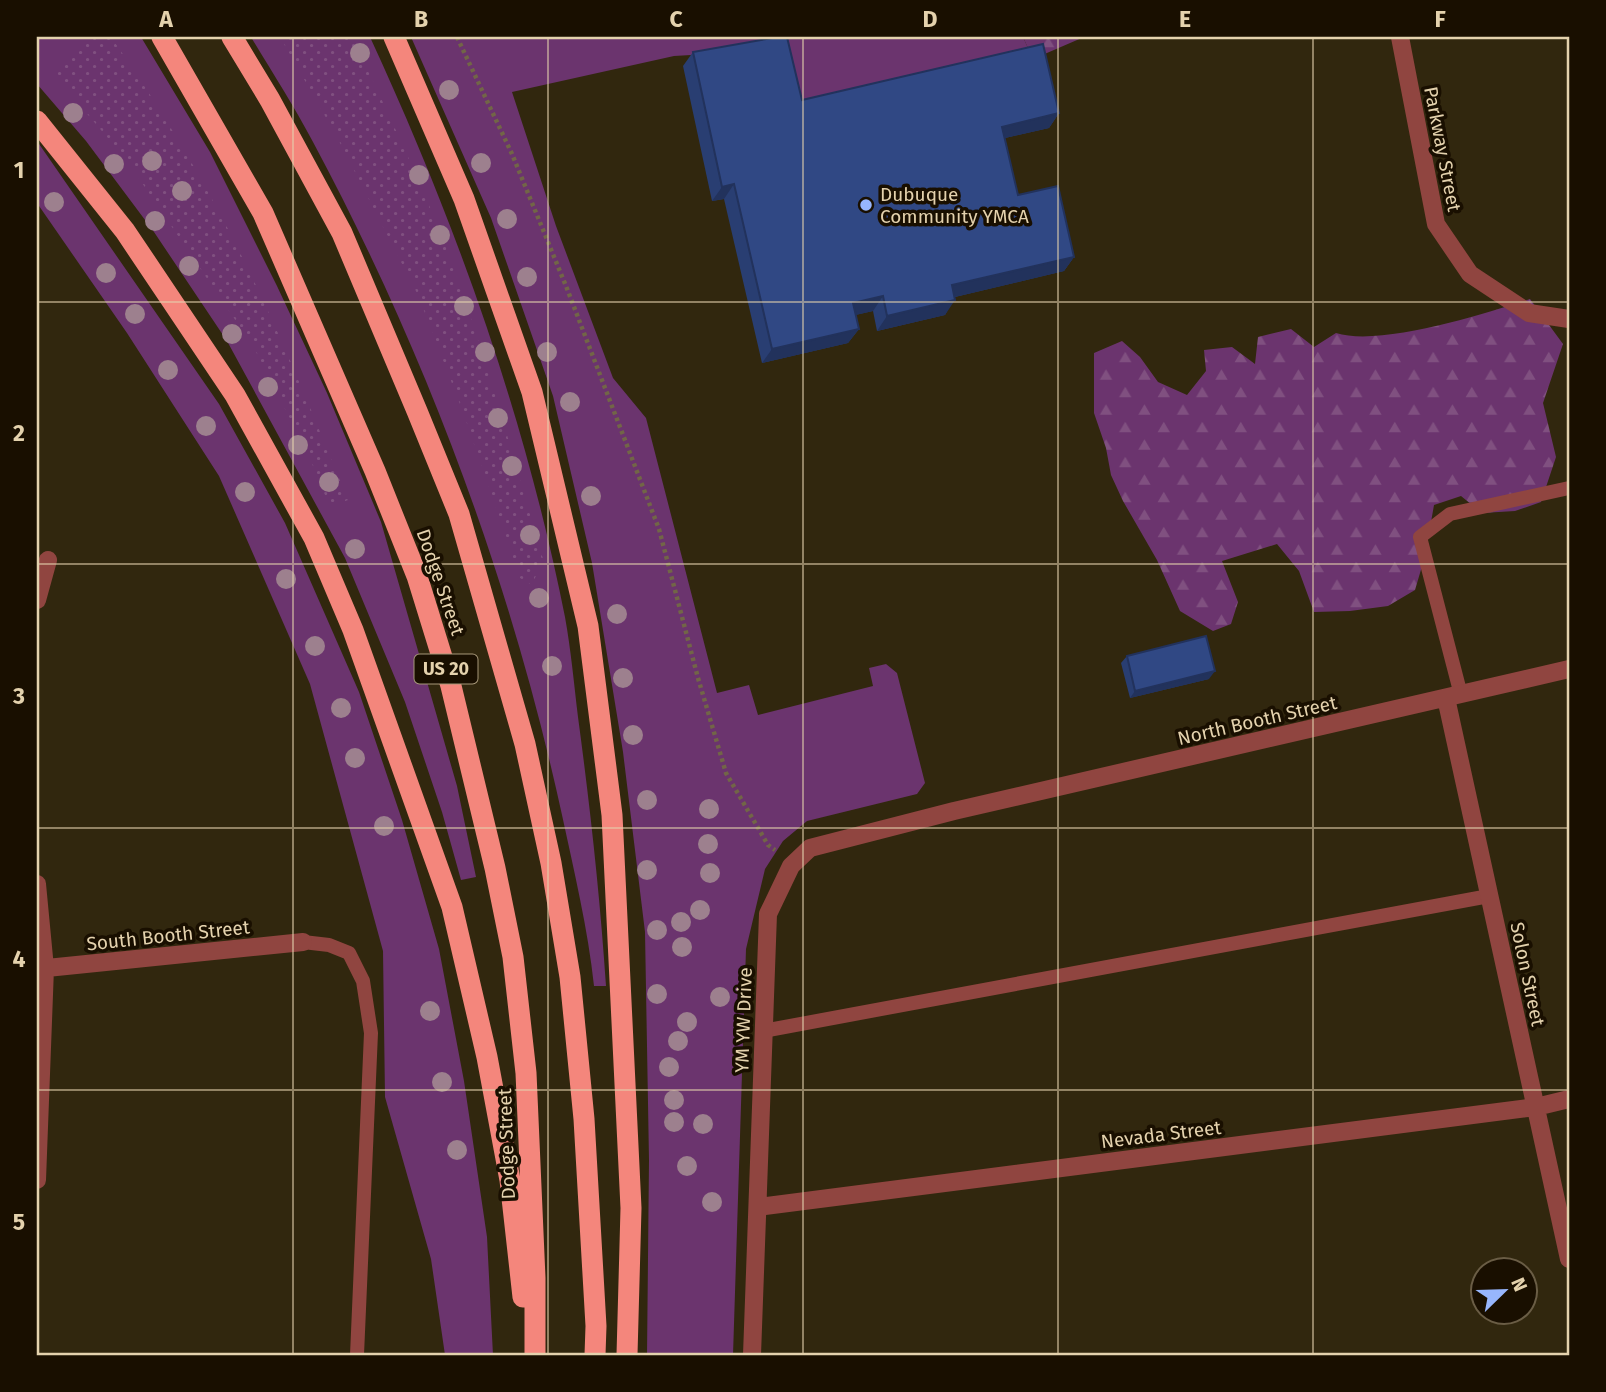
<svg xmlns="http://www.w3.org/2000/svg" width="1606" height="1392" viewBox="0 0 1606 1392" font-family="'Fira Sans',sans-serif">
  <defs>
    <pattern id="forest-firs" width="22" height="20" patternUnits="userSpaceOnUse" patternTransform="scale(1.75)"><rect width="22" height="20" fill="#6b346e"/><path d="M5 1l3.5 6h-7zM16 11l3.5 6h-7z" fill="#805080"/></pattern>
    <pattern id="garden-dots" width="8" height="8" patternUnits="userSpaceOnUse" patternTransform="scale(1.75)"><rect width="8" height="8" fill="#6b346e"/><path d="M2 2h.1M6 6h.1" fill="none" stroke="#805080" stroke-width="1.8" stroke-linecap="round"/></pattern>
  </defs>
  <rect width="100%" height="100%" fill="#31270e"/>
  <!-- green -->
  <path fill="#6b346e" d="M37 37H141L210 152 277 286 327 393 381 522 457 786 476 877 461 880 442 812 405 702 345 558 227 341 154 232 86 141 37 84Z
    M251 37H370C456 223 525 416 565 617 571 650 574 684 578 717 590 806 600 896 606 986H594C588 929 574 871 562 815 511 581 426 353 313 142 294 106 272 72 251 37Z
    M411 37H1023L1033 59 792 115 776 50 674 56 512 92 556 226 613 378 646 418 717 693 749 685 758 715 873 686 869 668 886 664 897 673 925 783 917 794 807 821 783 841 765 869 746 949 733 1355H647L649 1160 645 932 623 752 592 563 553 396 491 218Z
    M37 141 219 404 285 523 359 692 402 820 439 949 464 1081 487 1237 493 1355H445L431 1259 385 1097 383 951 310 684 219 476 127 333 37 203Z"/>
  <!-- forest -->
  <path fill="url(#forest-firs)" d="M1023 37H1084L1033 59Z
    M1530 299 1563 344 1543 403 1556 457 1541 502 1515 511 1482 513 1461 496 1434 505 1425 556 1415 590 1388 606 1350 611 1314 612 1299 571 1277 544 1222 561 1238 602 1231 624 1213 631 1180 611 1157 560 1123 501 1111 475 1106 448 1094 413V353L1122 341 1140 357 1158 382 1187 395 1206 371 1204 350 1232 347 1255 364 1258 337 1291 329 1314 347 1336 333C1380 347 1485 314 1530 299Z"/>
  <!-- garden -->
  <path fill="url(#garden-dots)" d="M85 37H111C161 108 206 183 244 261 283 339 315 420 348 500L330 507 308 454 253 346 125 158 53 74Z
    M280 37H352C384 105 418 174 445 245 484 347 512 454 543 559L532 585 520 578 463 412 418 295 337 137Z"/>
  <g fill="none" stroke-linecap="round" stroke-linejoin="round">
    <!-- path -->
    <path stroke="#726547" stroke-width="4.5" stroke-dasharray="3.5 3.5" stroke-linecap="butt" d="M457 37 512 154 566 286 659 529 698 678 726 773 768 845 775 850"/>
    <!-- lane -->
    <path stroke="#904540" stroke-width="14" d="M1461 695 1420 537 1450 514 1569 488
      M303 942 329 945 349 953 363 981 371 1033 357 1355
      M763 1031 1489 896"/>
    <!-- street -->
    <path stroke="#904540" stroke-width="18" d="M1400 37 1436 224 1470 274 1529 313 1569 319
      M37 600 48 560
      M1446 698 1569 1259
      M37 884 45 968 37 1180
      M37 969 303 942
      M758 1207 1536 1107 1569 1099
      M752 1355 768 914 791 866 810 848 954 811 1569 669"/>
    <!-- highway -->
    <path stroke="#f4867c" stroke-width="21" d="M162 37 263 213 375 471 417 576 451 686 495 868 513 957 526 1073 535 1278V1355
      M232 37 270 100 342 233 417 411 459 514 525 744 551 863 570 977 584 1119 596 1326 595 1355
      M394 37 464 199 532 392 588 626 612 815 631 1208 627 1355
      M37 121 125 231 235 395 314 538 353 630 452 907 487 1057 510 1180 523 1297"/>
  </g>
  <!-- trees -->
  <g fill="#9d808e">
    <circle cx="360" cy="53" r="10"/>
    <circle cx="449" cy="90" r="10"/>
    <circle cx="73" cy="113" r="10"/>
    <circle cx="152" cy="161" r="10"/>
    <circle cx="481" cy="163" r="10"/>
    <circle cx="114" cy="164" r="10"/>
    <circle cx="419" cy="175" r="10"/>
    <circle cx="182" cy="191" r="10"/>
    <circle cx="54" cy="202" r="10"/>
    <circle cx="507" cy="219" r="10"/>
    <circle cx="155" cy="221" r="10"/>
    <circle cx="440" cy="235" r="10"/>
    <circle cx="189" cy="266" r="10"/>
    <circle cx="106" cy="273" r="10"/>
    <circle cx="527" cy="277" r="10"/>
    <circle cx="464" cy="306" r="10"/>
    <circle cx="135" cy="314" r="10"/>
    <circle cx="232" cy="334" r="10"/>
    <circle cx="485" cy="352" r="10"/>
    <circle cx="547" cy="352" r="10"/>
    <circle cx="168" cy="370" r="10"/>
    <circle cx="268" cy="387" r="10"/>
    <circle cx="570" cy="402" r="10"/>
    <circle cx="498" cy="418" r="10"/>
    <circle cx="206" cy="426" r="10"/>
    <circle cx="298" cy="445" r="10"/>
    <circle cx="512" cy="466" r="10"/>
    <circle cx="329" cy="482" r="10"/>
    <circle cx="245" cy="492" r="10"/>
    <circle cx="591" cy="496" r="10"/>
    <circle cx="530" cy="535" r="10"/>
    <circle cx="355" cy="549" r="10"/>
    <circle cx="286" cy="579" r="10"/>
    <circle cx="539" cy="598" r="10"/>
    <circle cx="617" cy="614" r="10"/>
    <circle cx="315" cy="646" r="10"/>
    <circle cx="552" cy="666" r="10"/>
    <circle cx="623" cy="678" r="10"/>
    <circle cx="341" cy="708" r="10"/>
    <circle cx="633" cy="735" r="10"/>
    <circle cx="355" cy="758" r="10"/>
    <circle cx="647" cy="800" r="10"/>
    <circle cx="709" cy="809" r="10"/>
    <circle cx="384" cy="826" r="10"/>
    <circle cx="708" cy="844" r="10"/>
    <circle cx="647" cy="870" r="10"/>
    <circle cx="710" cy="873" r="10"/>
    <circle cx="700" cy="910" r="10"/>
    <circle cx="681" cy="922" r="10"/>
    <circle cx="657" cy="930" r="10"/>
    <circle cx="682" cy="947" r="10"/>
    <circle cx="657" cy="994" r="10"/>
    <circle cx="720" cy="997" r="10"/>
    <circle cx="430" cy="1011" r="10"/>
    <circle cx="687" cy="1022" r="10"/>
    <circle cx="678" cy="1041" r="10"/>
    <circle cx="669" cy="1067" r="10"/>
    <circle cx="442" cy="1082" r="10"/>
    <circle cx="674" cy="1100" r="10"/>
    <circle cx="674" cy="1122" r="10"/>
    <circle cx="703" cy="1124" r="10"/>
    <circle cx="457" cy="1150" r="10"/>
    <circle cx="687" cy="1166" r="10"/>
    <circle cx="712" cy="1202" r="10"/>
  </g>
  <!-- wall -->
  <path fill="#293e72" d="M693 52 802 100 1059 113 1049 128 1005 138 1018 195 1074 257 1064 271 955 297 945 315 877 331 873 311 855 315 859 329 848 343 762 363 724 199 712 201 683 66Z
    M1127 656 1209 679 1130 698 1121 663Z"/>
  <!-- shaded-wall -->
  <path fill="#22325c" d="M1059 113 1049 128 992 141 1002 127Z
    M734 184 724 199 712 201 722 187Z
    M1074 257 1064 271 942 300 952 285Z
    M883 296 873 311 843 318 853 303Z
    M955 300 945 315 877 331 887 316Z
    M859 329 848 343 762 363 772 349Z
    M1215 671 1209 679 1130 698 1135 691Z"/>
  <!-- building -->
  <path fill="#304884" stroke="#22325c" stroke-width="2" d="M778 37H787L802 100 1043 44 1059 113 1002 127 1018 195 1058 186 1074 257 952 285 955 300 887 316 883 296 853 303 859 329 772 349 734 184 722 187 693 52Z
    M1206 636 1215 671 1135 691 1127 656Z"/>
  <!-- grid -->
  <path fill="none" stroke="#e4d2ad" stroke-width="2" stroke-opacity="0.55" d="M293 37V1355M548 37V1355M803 37V1355M1058 37V1355M1313 37V1355M37 302H1569M37 564H1569M37 828H1569M37 1090H1569"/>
  <!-- markers -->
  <circle fill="#97b6fd" stroke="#190f00" stroke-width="2.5" cx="866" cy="205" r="7"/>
  <g text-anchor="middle" stroke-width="7" stroke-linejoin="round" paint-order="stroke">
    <!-- shield labels -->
    <rect fill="#190f00" stroke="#a79879" stroke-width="2" x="414.5" y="654.5" width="63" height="29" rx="5"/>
    <g font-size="18" font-weight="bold" fill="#e4d2ad">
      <text x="446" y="675">US 20</text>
    </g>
    <!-- street labels -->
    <g font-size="19" fill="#e4d2ad" stroke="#190f00">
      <text transform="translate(1443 149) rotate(79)" y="7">Parkway Street</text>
      <text transform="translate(441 582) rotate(71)" y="7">Dodge Street</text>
      <text transform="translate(1257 720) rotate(-13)" y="7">North Booth Street</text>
      <text transform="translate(168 935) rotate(-6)" y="7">South Booth Street</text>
      <text transform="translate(1528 974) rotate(78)" y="7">Solon Street</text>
      <text transform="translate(743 1020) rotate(-88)" y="7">YM YW Drive</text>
      <text transform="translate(1161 1134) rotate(-7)" y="7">Nevada Street</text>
      <text transform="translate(506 1144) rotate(-92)" y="7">Dodge Street</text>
    </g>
    <!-- poi labels -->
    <g font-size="19" fill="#e4d2ad" stroke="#190f00" text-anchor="start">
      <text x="880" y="201">Dubuque<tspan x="880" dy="22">Community YMCA</tspan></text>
    </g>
  </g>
  <!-- border -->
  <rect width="1606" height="1392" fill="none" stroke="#190f00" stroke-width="77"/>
  <!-- north arrow -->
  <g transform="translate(1504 1291) rotate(67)"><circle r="33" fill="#190f00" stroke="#6a5d45" stroke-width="2"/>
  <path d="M0-5L12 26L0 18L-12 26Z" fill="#97b6fd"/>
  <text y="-10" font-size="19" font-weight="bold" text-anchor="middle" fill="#e4d2ad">N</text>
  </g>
  <rect x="38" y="38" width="1530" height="1316" fill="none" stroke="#e4d2ad" stroke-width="2.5"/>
  <g font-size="23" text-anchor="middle" font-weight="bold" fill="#e4d2ad">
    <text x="166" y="27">A</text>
    <text x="421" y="27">B</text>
    <text x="676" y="27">C</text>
    <text x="930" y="27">D</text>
    <text x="1185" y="27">E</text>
    <text x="1440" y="27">F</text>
    <text x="19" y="178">1</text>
    <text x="19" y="441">2</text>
    <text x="19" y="704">3</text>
    <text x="19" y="967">4</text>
    <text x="19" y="1230">5</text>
  </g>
</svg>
